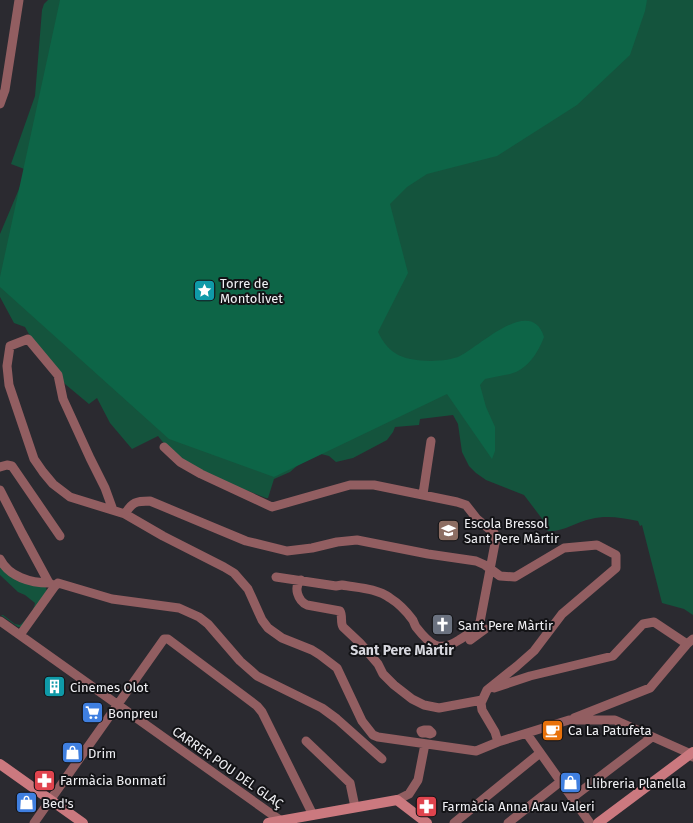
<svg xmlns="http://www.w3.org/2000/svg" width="693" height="823" viewBox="0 0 693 823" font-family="'Fira Sans',sans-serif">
  <rect width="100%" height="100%" fill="#2b2a30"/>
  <!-- green -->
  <path fill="#14543d" d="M48 0H693V615L684 609 662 603 642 525 640 526 638 521C622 518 607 515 591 519 576 522 564 532 548 531L543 525V520L524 495 486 480 476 473 469 466 462 452 458 424 453 415 420 419 419 425 395 427 393 432 387 440 353 458 336 462 329 456 321 454 298 465 290 472 274 479 268 498H266C233 485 178 465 158 436L132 449 110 423 97 398 89 404 65 384 30 336 25 327 14 323 0 297V234L27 170 11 164 35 96 42 10 44 4Z
    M0 561 3 566 45 585 47 591 22 627H18L1 615H3L15 624 20 625C26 620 34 611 35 603L25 595 18 592 0 575Z"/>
  <!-- forest -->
  <path fill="#0d6547" d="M60 0H647L645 11 630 55 577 105 497 156 427 174 407 187 390 204 408 273 378 332C382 340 387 348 395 353 409 363 445 363 460 356 479 347 531 295 544 337 538 353 527 370 510 374 501 376 493 377 485 379L480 385 486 407 495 427V451L492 459 447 394 274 477 169 439 0 287V277Z"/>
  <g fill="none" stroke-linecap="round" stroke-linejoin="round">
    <!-- street -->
    <path stroke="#925e61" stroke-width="9" d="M0 104 5 90 19 0
      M164 447 180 462 201 474 272 507 350 485H374L457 502 466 505 477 519 494 533 496 538 480 622C476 630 467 635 459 640 439 653 430 645 416 627 414 624 414 621 412 619 406 611 398 603 390 598 376 588 358 588 342 585L336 586 276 577
      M0 467 7 465 12 466 60 536
      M0 490 22 533 49 583 55 586
      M423 494 431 441
      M113 510 105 488 90 458 63 399 58 375 28 339 10 346 7 366 9 385 34 459 43 472 53 484 70 497 125 514 163 536 224 567 234 573 248 589 262 620 268 628 282 638 312 650 320 655 337 668 362 721 373 735 378 737 476 751 498 742 569 720H615L691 754 693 757
      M125 514C132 502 136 501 150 501L246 541 287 551 312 548 337 542 357 540 428 554 476 561 485 565 500 576 515 577 564 548 597 545 616 555V568L562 614 534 651 517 666 487 690 481 703 482 710 495 732 498 742
      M0 559C9 577 31 583 49 583
      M301 580C293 587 298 601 307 605L340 611C343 616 340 622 343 627L360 643 378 664 383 674 394 685 412 699 424 705 439 708 482 700
      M0 621 284 823
      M20 635 55 586 58 583 112 599 179 608 199 617 208 624 240 661 257 676 322 708 337 719 382 759
      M470 640 485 629
      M494 688 530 676 613 656 643 624 654 622 687 644
      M574 718 650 688 687 644 693 639
      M424 730H429L432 733 430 734 426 733H422L421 731Z
      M527 734 590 823
      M306 741 350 783 355 807
      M572 798 652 737
      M397 800 409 794 418 780 425 744
      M34 823 164 639H168L257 706 262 712 313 815
      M454 823 540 753
      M508 823 560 782"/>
    <!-- secondary -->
    <path stroke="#cb797f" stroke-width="10" d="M0 764 83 823
      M268 823 397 800 427 823
      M598 823 693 752"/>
  </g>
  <!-- icons -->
  <defs>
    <symbol id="sight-square" viewBox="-11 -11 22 22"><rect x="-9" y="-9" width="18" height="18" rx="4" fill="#0f9aa8" stroke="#131316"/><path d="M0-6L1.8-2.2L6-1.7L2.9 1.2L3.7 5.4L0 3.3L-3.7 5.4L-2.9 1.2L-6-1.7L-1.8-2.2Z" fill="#fff"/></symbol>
    <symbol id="school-square" viewBox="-11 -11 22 22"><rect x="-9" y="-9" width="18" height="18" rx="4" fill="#8d6e63" stroke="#131316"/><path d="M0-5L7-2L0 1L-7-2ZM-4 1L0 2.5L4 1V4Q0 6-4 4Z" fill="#fff"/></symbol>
    <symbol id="church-square" viewBox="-11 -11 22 22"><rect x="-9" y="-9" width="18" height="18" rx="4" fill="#6b7280" stroke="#131316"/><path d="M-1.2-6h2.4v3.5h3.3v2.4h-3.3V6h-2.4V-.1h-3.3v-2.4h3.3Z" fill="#fff"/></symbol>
    <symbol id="building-square" viewBox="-11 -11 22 22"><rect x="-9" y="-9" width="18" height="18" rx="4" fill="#0f9aa8" stroke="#131316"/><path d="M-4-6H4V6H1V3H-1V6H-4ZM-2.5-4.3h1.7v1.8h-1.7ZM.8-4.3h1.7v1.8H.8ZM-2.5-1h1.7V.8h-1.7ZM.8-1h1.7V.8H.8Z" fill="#fff"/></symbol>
    <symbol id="supermarket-square" viewBox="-11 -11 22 22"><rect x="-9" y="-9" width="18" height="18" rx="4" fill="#3f7fe0" stroke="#131316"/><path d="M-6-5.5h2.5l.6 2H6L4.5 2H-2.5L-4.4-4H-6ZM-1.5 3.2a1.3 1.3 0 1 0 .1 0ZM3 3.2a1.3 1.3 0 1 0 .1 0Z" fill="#fff"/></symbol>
    <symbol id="cafe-square" viewBox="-11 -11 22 22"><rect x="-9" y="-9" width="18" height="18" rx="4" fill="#e8710a" stroke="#131316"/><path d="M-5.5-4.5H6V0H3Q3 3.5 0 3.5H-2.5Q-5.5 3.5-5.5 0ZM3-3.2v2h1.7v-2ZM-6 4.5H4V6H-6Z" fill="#fff"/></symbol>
    <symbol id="shop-square" viewBox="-11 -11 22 22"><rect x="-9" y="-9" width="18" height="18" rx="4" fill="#3f7fe0" stroke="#131316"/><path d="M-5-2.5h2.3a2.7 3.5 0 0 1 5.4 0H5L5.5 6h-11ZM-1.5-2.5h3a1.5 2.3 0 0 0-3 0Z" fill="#fff"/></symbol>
    <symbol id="pharmacy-square" viewBox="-11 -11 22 22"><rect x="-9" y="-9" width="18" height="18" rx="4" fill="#e0444e" stroke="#131316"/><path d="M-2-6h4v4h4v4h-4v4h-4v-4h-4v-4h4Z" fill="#fff"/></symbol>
  </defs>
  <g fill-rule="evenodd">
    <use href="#sight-square" x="192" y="278" width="25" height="25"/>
    <use href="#school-square" x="436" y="518" width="25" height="25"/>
    <use href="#church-square" x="430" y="612" width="25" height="25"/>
    <use href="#building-square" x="42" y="674" width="25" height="25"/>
    <use href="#supermarket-square" x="80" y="700" width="25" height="25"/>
    <use href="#cafe-square" x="540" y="718" width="25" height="25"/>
    <use href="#shop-square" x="60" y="740" width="25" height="25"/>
    <use href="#pharmacy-square" x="32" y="768" width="25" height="25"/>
    <use href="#shop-square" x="558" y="770" width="25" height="25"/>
    <use href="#shop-square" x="14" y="790" width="25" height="25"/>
    <use href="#pharmacy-square" x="414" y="794" width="25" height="25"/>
  </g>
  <g text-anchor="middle" stroke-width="4" stroke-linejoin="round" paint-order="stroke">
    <!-- poi labels -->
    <g font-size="13" fill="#f0f0f4" stroke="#131316" text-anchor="start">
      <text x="220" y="288">Torre de<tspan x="220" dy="15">Montolivet</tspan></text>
      <text x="464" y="528">Escola Bressol<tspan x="464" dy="15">Sant Pere Màrtir</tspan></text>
      <text x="458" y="630">Sant Pere Màrtir</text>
      <text x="70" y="692">Cinemes Olot</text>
      <text x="108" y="718">Bonpreu</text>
      <text x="568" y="735">Ca La Patufeta</text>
      <text x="88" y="758">Drim</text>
      <text x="60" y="785">Farmàcia Bonmatí</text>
      <text x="586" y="788">Llibreria Planella</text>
      <text x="42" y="808">Bed's</text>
      <text x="442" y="811">Farmàcia Anna Arau Valeri</text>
    </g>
    <!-- street labels -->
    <g font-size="13" fill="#f0f0f4" stroke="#131316">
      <text transform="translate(228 767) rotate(35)" y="5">CARRER POU DEL GLAÇ</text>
    </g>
    <!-- neighbourhood labels -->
    <g font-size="14" font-weight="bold" fill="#d8d8df" stroke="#131316">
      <text x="402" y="655">Sant Pere Màrtir</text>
    </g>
  </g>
</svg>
